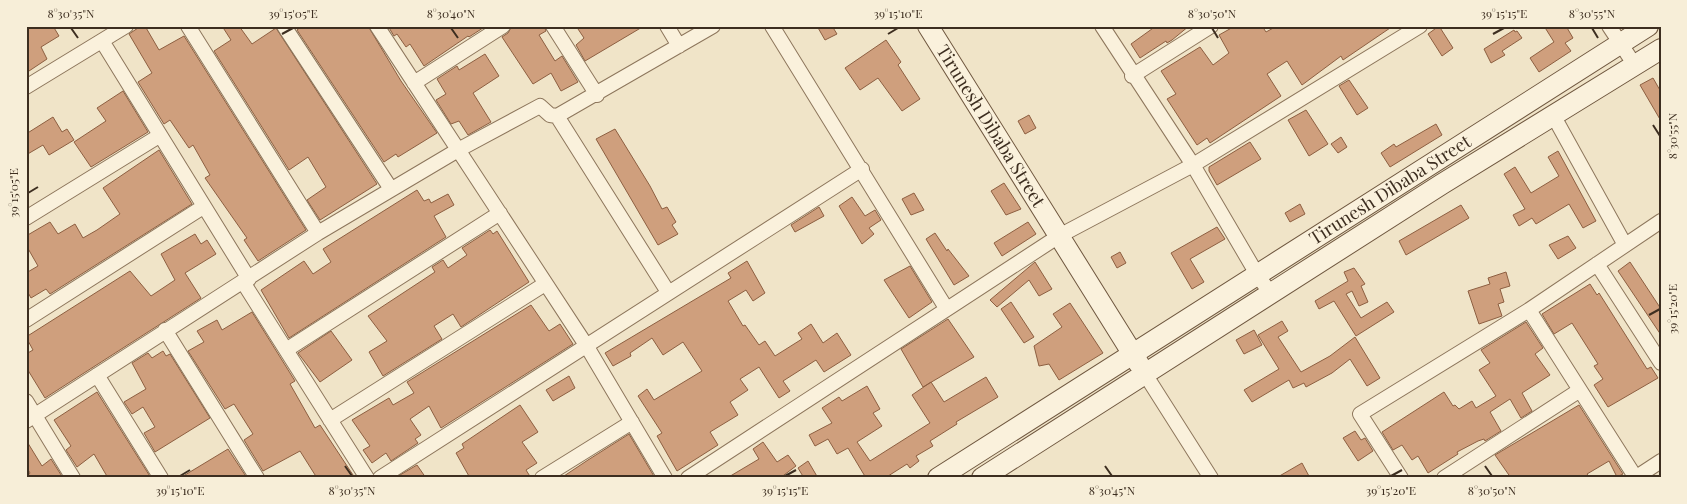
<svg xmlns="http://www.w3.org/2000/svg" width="1687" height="504" viewBox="0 0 1687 504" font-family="'Playfair Display',serif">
  <rect width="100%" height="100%" fill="#f0e4c8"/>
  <!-- building -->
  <path fill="#cf9f7d" stroke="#8d5f41" d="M26 26H53L59 36 41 47 47 59 26 73Z
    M141 26H145L159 50 184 36 306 230 258 261 244 240 247 238 205 178 210 175 193 145 189 148 170 120 164 124 138 82 152 73 129 34Z
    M222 26H239L252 44 276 28 377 184 320 220 307 200 326 187 308 157 289 170 214 51 231 40Z
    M302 26H368L401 81 437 133 398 157 396 154 384 162 297 30Z
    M388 26H486L469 37 468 36 424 66 410 44 406 47 397 34 394 36Z
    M512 26H544L546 31 539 35 555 61 562 56 578 82 561 91 551 73 533 84 502 37 508 33Z
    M576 26H644L585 61 576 45 584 38Z
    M817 26H832L837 34 825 40Z
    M1156 26H1189L1172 40 1167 43 1166 41 1140 58 1131 44Z
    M1235 26H1262L1266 32 1277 26H1393L1343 60 1341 56 1302 85 1287 61 1267 74 1281 96 1210 143 1207 138 1197 145 1167 99 1176 94 1161 71 1200 47 1213 65 1229 53 1219 35Z
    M1439 26 1453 48 1442 56 1428 34Z
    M1544 26H1566L1573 38 1565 43 1571 51 1539 72 1530 58 1554 42Z
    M1514 30 1515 32 1517 31 1522 38 1502 51 1505 55 1491 63 1484 49Z
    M886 40 901 62 898 65 920 99 902 111 878 78 860 90 845 68Z
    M485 54 499 76 473 93 491 122 468 135 459 121 451 124 436 100 446 94 437 79 457 66 459 70Z
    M1653 78 1661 92V121L1640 85Z
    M1349 80 1368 108 1357 115 1339 86Z
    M123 91 148 132 91 167 74 142 106 121 97 108Z
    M1306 110 1328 144 1309 156 1288 120Z
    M1029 115 1036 128 1025 134 1018 121Z
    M53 117 62 132 67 129 74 140 49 155 43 145 26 155V134Z
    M1436 124 1442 135 1390 167 1381 153 1394 144 1396 147Z
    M615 129 650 186 662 209 667 207 676 222 672 225 678 234 658 245 596 139Z
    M1341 137 1347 147 1338 153 1331 144Z
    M1250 142 1261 159 1217 185 1209 171V167Z
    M159 150 192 204 50 294 46 289 31 298 26 289V273L38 266 26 245V236L50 222 58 234 75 224 83 238 97 230 120 214 103 188Z
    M1558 151 1596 221 1583 228 1569 204 1536 224 1532 218 1519 226 1513 215 1525 209 1504 174 1515 167 1531 193 1559 176 1548 157Z
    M1004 183 1021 209 1006 215 991 191Z
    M417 190 424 201 429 199 431 203 448 194 454 205 434 216 446 237 289 338 261 290 304 261 313 274 331 262 323 249Z
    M914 193 924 210 911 215 902 199Z
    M852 197 865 216 875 210 881 220 869 228 874 234 862 244 839 206Z
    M1300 204 1305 214 1290 222 1285 213Z
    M1461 205 1469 218 1406 255 1399 241Z
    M819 207 824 216 795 232 791 225Z
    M1028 222 1036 234 1002 256 994 243Z
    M1217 227 1225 239 1190 259 1204 282 1192 289 1171 253Z
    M490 230 493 234 497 231 529 282 461 327 453 314 434 326 442 339 383 376 369 352 387 341 368 316 435 272 432 267 443 260 448 268 467 255 462 248Z
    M935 233 947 251 948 249 969 276 954 285 926 239Z
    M195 234 201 244 207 240 216 254 185 273 201 298 45 398 26 367V354L33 350 26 337 130 271 151 296 175 280 161 254Z
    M1568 236 1576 248 1558 259 1549 245Z
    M1120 252 1126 263 1117 268 1111 257Z
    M747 261 765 293 753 301 746 290 728 301 743 326 745 325 759 345 765 341 775 356 802 339 798 333 811 324 823 343 837 333 851 355 824 372 816 360 783 381 790 391 779 398 759 367 740 379 748 390 730 402 738 415 710 432 718 445 677 471 657 436 662 433 638 396 647 389 654 400 702 371 683 342 663 355 652 338 630 353 631 356 613 366 605 353 731 278 728 273Z
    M1035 262 1052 289 1039 296 1029 280 997 307 990 300Z
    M1630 262 1661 309V335L1618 271Z
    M910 266 932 302 909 318 884 280Z
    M1354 268 1365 284 1361 286 1368 302 1359 306 1352 291 1346 294 1361 318 1387 302 1394 312 1356 336 1334 301 1319 309 1315 301 1348 281 1344 272Z
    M1506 272 1510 286 1500 289 1504 302 1498 304 1502 316 1479 324 1468 291 1490 284 1488 278Z
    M1590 284 1597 295 1599 293 1647 369 1651 367 1658 378 1608 407 1594 385 1603 379 1594 366 1598 364 1572 323 1554 334 1542 314Z
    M1011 302 1034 337 1024 343 1001 309Z
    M1070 303 1103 353 1059 380 1049 364 1039 366 1034 346 1062 327 1053 314Z
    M531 305 549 331 560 324 573 344 441 428 429 406 410 419 421 435 415 439 418 443 391 461 386 453 372 463 363 450 370 446 352 420 389 398 393 405 414 393 407 382Z
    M252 312 295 381 290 384 315 428 320 425 355 478H317L300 451 263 471 244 440 253 434 234 404 225 409 188 351 204 342 197 331 217 320 222 330Z
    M948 319 974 357 923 387 901 349Z
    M1282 321 1288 331 1278 337 1301 372 1330 356 1355 337 1380 378 1367 386 1350 359 1332 373 1306 387 1304 383 1293 388 1289 380 1252 402 1244 390 1279 369 1258 335Z
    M1526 322 1543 348 1535 354 1550 375 1522 393 1532 411 1521 418 1510 399 1490 412 1501 431 1485 441 1484 439 1478 441 1457 452 1458 454 1428 473 1418 456 1412 460 1402 445 1393 450 1382 432 1444 392 1453 406 1455 405 1459 409 1472 401 1476 408 1496 396 1479 370 1490 363 1481 350Z
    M1254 330 1262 345 1244 354 1236 340Z
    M331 331 352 360 320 382 298 353Z
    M163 351 166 356 170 354 210 418 155 452 144 433 155 427 143 407 132 414 124 402 146 389 132 363 148 353 152 358Z
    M569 376 575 388 553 401 546 390Z
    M986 377 998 397 956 422 957 424 930 441 933 446 916 456 919 461 910 468 907 464 885 478H866L848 448 837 454 828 439 815 446 809 435 832 423 822 408 839 397 842 401 867 386 880 409 873 413 882 426 857 442 870 461 930 423 912 395 931 382 944 402Z
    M97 392 151 478H108L94 454 77 467 66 450 71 446 54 420Z
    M520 405 538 432 522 442 537 463 526 470 531 478H470L456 453 464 448 462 444Z
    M1579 405 1623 474 1617 477 1609 461 1587 474 1590 478H1511L1495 455Z
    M1355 431 1361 440 1365 438 1373 451 1358 461 1343 438Z
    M629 434 655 478H561L588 460Z
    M26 440 42 466 51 459 63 478H26L30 473 26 466Z
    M763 442 777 462 788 455 796 466 780 478H727L759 459 753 449Z
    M228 449 247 478H180Z
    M808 461 818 478H804L798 468Z
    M1302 463 1310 478H1276Z
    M417 465 426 478H402L400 475Z"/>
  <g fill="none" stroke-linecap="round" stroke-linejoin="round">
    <defs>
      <path id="street" d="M188 26 318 233
        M284 26 391 189
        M377 26 586 345 665 478
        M553 26 597 95
        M667 26 679 46
        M772 26 946 308
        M1102 26 1193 165 1258 276 1272 295
        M1609 26 1634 64
        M102 41 249 279
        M1132 76 1211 26
        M414 83 503 26
        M26 87 126 26
        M1553 115 1625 245
        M557 116 713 26
        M26 218 159 136
        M1597 264 1661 363
        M243 282 367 478
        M1529 310 1636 478
        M26 320 203 207
        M165 330 257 478
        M286 350 500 213
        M1145 374 1211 478
        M97 375 161 478
        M26 401 73 478
        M330 420 545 284
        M26 421 318 233 458 150 540 106 550 115 557 116 668 292
        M380 478 862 169
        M542 478 632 422
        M688 478 1059 236 1193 165 1420 26
        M1401 478 1360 414 1529 310 1661 221
        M1444 478 1580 390
        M1635 478 1661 461"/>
      <g id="secondary">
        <path id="s1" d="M928 26 1139 364"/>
        <path id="s2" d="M938 478 1648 26"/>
        <path d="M982 478 1442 184 1661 49"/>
      </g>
    </defs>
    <!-- street casing -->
    <use href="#street" stroke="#8d765c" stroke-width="16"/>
    <!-- secondary casing -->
    <use href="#secondary" stroke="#6f573f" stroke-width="22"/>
    <!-- street -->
    <use href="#street" stroke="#faf1dc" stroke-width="14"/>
    <!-- secondary -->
    <use href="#secondary" stroke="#faf1dc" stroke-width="20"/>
  </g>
  <!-- ticks -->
  <path fill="none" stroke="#3d2e20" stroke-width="2" d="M71 28 78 38M451 28 458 38M1212 28 1218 38M1592 28 1598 38M282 34 293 28M888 34 898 28M1493 34 1504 28M1653 125 1660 136M28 193 38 187M1649 315 1660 309M345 466 352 476M1105 466 1112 476M1485 466 1492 476M180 476 190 470M785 476 796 470M1391 476 1402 470"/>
  <g text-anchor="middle" stroke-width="4" stroke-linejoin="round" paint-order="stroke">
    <!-- street labels -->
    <g font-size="18" fill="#3d2e20" stroke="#f7eed8">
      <text dy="6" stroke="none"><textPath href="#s1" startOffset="118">Tirunesh Dibaba Street</textPath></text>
      <text dy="6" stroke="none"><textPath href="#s2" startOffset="536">Tirunesh Dibaba Street</textPath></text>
    </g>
  </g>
  <!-- border -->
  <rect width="1687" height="504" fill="none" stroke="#f7eed8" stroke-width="55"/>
  <rect x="28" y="28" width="1632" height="448" fill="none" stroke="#3d2e20" stroke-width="2"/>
  <g font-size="12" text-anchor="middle" fill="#3d2e20">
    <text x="71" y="18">8°30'35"N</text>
    <text x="293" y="18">39°15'05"E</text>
    <text x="451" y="18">8°30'40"N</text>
    <text x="898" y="18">39°15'10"E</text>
    <text x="1212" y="18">8°30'50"N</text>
    <text x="1504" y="18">39°15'15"E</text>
    <text x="1592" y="18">8°30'55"N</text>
    <text transform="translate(1673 136) rotate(-90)" y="4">8°30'55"N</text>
    <text transform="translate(14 193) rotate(-90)" y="4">39°15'05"E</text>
    <text transform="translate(1673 309) rotate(-90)" y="4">39°15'20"E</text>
    <text x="180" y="495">39°15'10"E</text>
    <text x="352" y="495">8°30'35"N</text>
    <text x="785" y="495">39°15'15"E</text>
    <text x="1112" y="495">8°30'45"N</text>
    <text x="1391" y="495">39°15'20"E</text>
    <text x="1492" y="495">8°30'50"N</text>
  </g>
</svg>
